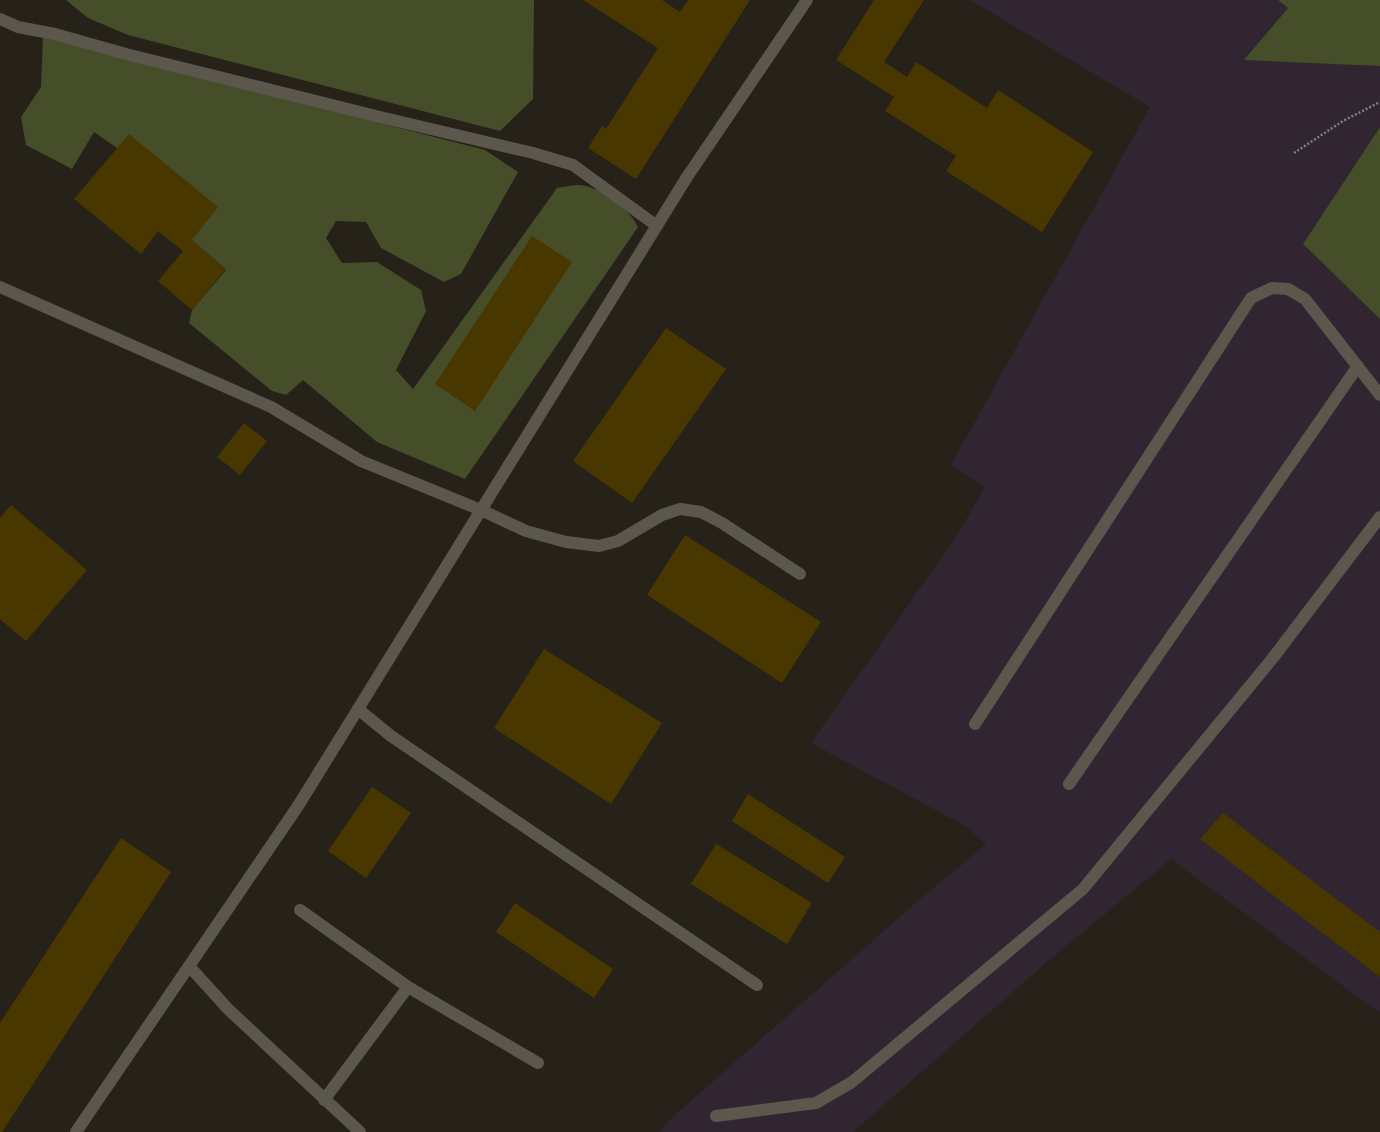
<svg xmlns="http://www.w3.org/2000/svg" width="1380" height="1132" viewBox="0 0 1380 1132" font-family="'PT Sans Narrow',sans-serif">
  <rect width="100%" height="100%" fill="#262219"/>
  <!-- industrial -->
  <path fill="#322532" d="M970 0H1278L1288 8 1245 60 1380 66V127L1303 244 1380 319V1013L1171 859 1046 963 853 1132H658L676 1114 927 893 986 845 969 828 811 743 956 537 985 487 951 465 1150 107Z"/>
  <!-- green -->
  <path fill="#454e28" d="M66 0H534L533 99 500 131 128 35 88 18Z
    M1278 0H1380V66L1244 60 1288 8Z
    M43 36 485 150 518 172 461 274 444 282 381 248 366 222 336 221 326 238 342 263 377 262 421 290 426 311 396 370 413 389 557 188C564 187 572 185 579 185 601 187 628 207 638 227L465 479 377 442 303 380 286 395 272 391 189 323 192 310 226 270 192 240 117 148 94 132 72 169 26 145 21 117 41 87Z
    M1380 127V319L1303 244Z"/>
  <!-- building -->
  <path fill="#493700" d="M583 0H662L680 12 688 0H750L636 179 588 148 602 126 606 129 658 48Z
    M874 0H924L884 62 907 77 916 62 987 108 998 90 1093 152 1042 232 946 171 956 156 885 111 894 97 836 60Z
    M129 134 218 207 192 240 226 269 192 310 158 281 183 251 158 231 141 254 74 199Z
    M532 236 572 262 475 411 435 384Z
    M666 328 726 369 632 503 573 461Z
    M244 423 267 441 240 475 217 457Z
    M11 505 87 570 26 641 0 619V518Z
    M685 535 821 622 782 683 647 595Z
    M544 649 662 723 611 804 494 728Z
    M372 787 411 813 366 878 328 851Z
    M748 794 845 857 828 883 732 821Z
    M1223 813 1380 932V977L1200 839Z
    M121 838 171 872 2 1132H0V1023Z
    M716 844 812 903 787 944 691 884Z
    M515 903 613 969 594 998 496 932Z"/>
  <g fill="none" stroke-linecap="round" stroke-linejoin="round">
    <!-- path -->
    <path stroke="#827f78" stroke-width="2.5" stroke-dasharray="2 2" stroke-linecap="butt" d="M1294 153 1343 121 1380 102"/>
    <!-- minor -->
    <path stroke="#5b574c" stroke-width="12" d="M0 19 18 27 55 34 126 54 380 117 533 153 573 165 657 226
      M0 287 271 407 361 461 481 510 526 531 566 542 599 546 618 541 662 515 680 509 701 512 722 523 800 574
      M358 709 391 736 757 985
      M975 724 1251 298 1272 288 1288 289 1305 299 1380 395
      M1069 784 1358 366
      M300 910 408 987 538 1063
      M189 966 228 1009 360 1132
      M324 1100 408 987
      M716 1116 816 1103 852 1082 1083 889 1272 659 1380 517
      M76 1132 298 806 687 177 807 0"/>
  </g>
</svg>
